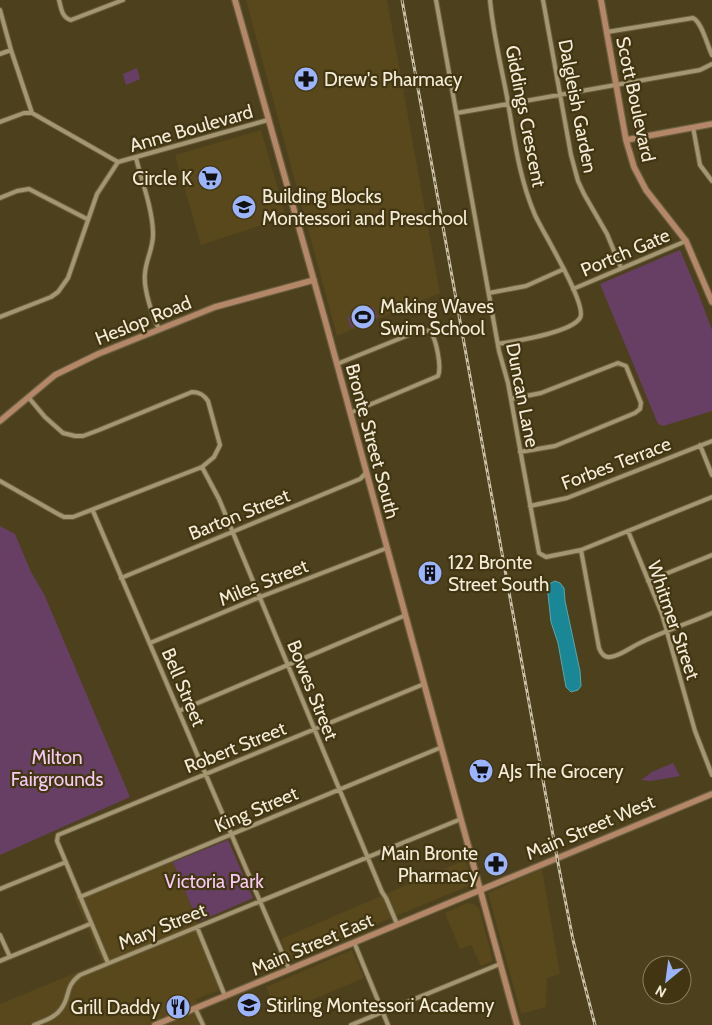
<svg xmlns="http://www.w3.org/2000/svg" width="712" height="1025" viewBox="0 0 712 1025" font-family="Cabin,sans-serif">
  <rect width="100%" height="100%" fill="#4d401d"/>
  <!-- built -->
  <path fill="#58481c" d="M246 0H387L440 293 337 336Z
    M261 130 286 217 201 245 175 155Z
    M465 860 473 884 288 961 281 939Z
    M173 862 198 922 223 989 196 999 207 1025H0V1004L102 962 74 896Z
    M542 869 560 974 547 978 546 1007 521 1014 488 893Z
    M467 903 473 904 479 908 493 961 481 966 471 945 460 949 445 913Z
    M352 950 364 978 278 1014 266 987Z"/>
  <!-- green -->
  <path fill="#673f64" d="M137 68 140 79 126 85 123 74Z
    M680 250 699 295 712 330V411L663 426 658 424 600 284Z
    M373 306 378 317 351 328 347 318 352 316 354 312 364 309 365 311Z
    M0 526 15 534 31 572 44 594 130 797 0 855Z
    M673 763 680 776 651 781 641 780 652 772Z
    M228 840 253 898 198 922 173 862Z"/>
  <!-- water -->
  <path fill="#1a8796" stroke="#5ba5aa" d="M555 581 560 583 564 588 565 601 580 671 581 686 578 690 571 692 566 687 558 643 551 622 547 585Z"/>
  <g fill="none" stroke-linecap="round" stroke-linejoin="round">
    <defs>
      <path id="street" d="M59 0C61 8 62 18 71 20L123 0
        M436 0 499 351 508 383 539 553 546 557 581 550 712 497
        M490 0C493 33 501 65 507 97 514 137 519 178 535 215 542 231 588 305 580 318 571 333 515 341 498 344
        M543 0 571 155 578 181 584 194 607 234 621 268
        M0 10 11 50 32 113
        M607 32 693 18C702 22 707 45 712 55
        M0 54 11 50
        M457 113 700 70 712 64
        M0 122 24 113H32L118 162
        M693 127 700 165 712 181
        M136 158C142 182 152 207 153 232 154 247 146 259 145 273 143 288 152 315 159 329
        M0 198 17 191 29 189 87 219
        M573 289 686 241
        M489 293 526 286 564 269
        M0 317 51 297 58 292 68 278 97 194 118 162 268 120
        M337 364 421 330 430 331C436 338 442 367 438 376L350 413
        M511 399 541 393 618 363 626 366 641 403 640 409 635 413 555 446 520 452
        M700 445 712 475
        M202 467 219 499 382 892 386 898 397 924
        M0 481 58 514 64 517H73L202 467 214 457 220 445 208 401C204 395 200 392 192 392L99 430 83 436H75L63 433 45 417 29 398
        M530 506 567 498 712 441
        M93 511 289 969
        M628 531 662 614 695 731 712 775
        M581 550 599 648C601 653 604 658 610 657 621 656 632 646 642 642 665 631 689 623 712 613
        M121 578 360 479 366 473
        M648 581 712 555
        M150 643 260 597 387 548
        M179 711 406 615
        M0 889 66 862
        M80 897 442 747
        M197 927 225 996
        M0 935 10 957
        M354 942 388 1025
        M0 961 90 924
        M108 963 57 841 58 835 424 684
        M195 1008 203 1025
        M34 1025C43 1021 55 1018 61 1009 71 996 64 987 80 975L461 819
        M351 1025 500 964"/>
      <path id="secondary" d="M235 0 325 320 517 1025
        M601 0 626 140 634 167 646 190 686 241 712 302
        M626 140 712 124
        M0 421 55 375 98 354 215 307 314 280
        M155 1025 712 794"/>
    </defs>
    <!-- street casing -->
    <use href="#street" stroke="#695e3e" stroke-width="6"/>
    <!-- secondary casing -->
    <use href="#secondary" stroke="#695e3e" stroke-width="8"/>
    <!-- street -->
    <use href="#street" stroke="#a49670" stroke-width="4"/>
    <!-- secondary -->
    <use href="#secondary" stroke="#b48768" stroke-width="5.5"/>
    <defs>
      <path id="rail" d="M402 0 558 863 573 940 595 1025"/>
    </defs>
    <!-- rail casing -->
    <use href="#rail" stroke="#cac1a9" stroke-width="3"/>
    <!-- rail -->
    <use href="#rail" stroke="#423612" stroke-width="1" stroke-dasharray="4" stroke-linecap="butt"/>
  </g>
  <!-- icons -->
  <defs>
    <symbol id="pharmacy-disc" viewBox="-11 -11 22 22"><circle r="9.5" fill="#9cb4fd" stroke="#423612"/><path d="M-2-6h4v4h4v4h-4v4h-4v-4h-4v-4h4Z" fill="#111"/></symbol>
    <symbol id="supermarket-disc" viewBox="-11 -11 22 22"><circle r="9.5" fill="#9cb4fd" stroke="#423612"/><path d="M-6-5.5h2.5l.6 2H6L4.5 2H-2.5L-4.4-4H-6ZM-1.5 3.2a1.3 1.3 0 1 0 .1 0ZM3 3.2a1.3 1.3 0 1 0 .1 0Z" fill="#111"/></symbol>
    <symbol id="school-disc" viewBox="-11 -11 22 22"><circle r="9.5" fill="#9cb4fd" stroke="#423612"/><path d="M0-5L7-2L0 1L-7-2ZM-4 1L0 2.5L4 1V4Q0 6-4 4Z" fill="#111"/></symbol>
    <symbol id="stadium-disc" viewBox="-11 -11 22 22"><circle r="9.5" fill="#9cb4fd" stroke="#423612"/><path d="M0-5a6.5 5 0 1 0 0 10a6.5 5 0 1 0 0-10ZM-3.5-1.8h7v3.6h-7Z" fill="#111"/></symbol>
    <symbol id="building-disc" viewBox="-11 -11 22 22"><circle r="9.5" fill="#9cb4fd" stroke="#423612"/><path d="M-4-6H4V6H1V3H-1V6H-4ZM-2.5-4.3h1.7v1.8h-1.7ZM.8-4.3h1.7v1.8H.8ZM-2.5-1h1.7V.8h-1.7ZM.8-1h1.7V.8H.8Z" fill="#111"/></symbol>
    <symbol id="restaurant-disc" viewBox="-11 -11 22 22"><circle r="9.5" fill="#9cb4fd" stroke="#423612"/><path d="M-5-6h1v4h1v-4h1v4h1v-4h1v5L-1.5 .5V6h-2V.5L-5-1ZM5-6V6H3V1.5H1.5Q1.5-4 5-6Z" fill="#111"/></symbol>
  </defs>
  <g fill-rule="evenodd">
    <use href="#pharmacy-disc" x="292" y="65" width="28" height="28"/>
    <use href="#supermarket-disc" x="196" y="164" width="28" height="28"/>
    <use href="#school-disc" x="230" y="193" width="28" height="28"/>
    <use href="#stadium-disc" x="349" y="303" width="28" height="28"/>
    <use href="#building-disc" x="416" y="559" width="28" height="28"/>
    <use href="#supermarket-disc" x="467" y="757" width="28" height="28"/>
    <use href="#pharmacy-disc" x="482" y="850" width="28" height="28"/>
    <use href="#school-disc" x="235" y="991" width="28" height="28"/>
    <use href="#restaurant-disc" x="164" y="993" width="28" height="28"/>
  </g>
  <g text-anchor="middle" stroke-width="4.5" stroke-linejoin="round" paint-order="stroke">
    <!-- poi labels -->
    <g font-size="19" fill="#f4ecd8" stroke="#423612" text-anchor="start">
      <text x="324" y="86">Drew's Pharmacy</text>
      <text x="192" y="185" text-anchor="end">Circle K</text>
      <text x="262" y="203">Building Blocks<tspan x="262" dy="22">Montessori and Preschool</tspan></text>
      <text x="380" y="313">Making Waves<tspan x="380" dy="22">Swim School</tspan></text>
      <text x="448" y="569">122 Bronte<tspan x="448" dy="22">Street South</tspan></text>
      <text x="498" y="778">AJs The Grocery</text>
      <text x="478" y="860" text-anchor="end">Main Bronte<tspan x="478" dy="22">Pharmacy</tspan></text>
      <text x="266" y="1012">Stirling Montessori Academy</text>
      <text x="160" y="1014" text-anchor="end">Grill Daddy</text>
    </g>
    <!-- street labels -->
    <g font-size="19" fill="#f4ecd8" stroke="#423612">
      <text transform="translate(636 99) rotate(78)" y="7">Scott Boulevard</text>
      <text transform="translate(578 106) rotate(79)" y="7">Dalgleish Garden</text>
      <text transform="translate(526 116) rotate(79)" y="7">Giddings Crescent</text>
      <text transform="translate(191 128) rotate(-16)" y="7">Anne Boulevard</text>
      <text transform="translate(625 252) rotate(-23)" y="7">Portch Gate</text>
      <text transform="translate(143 320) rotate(-22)" y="7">Heslop Road</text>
      <text transform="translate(523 395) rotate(79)" y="7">Duncan Lane</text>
      <text transform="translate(373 441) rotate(75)" y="7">Bronte Street South</text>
      <text transform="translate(616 463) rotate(-21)" y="7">Forbes Terrace</text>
      <text transform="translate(239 514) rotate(-22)" y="7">Barton Street</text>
      <text transform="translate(263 582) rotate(-22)" y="7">Miles Street</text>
      <text transform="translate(674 620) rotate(71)" y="7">Whitmer Street</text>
      <text transform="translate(184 687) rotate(67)" y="7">Bell Street</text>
      <text transform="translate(313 690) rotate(68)" y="7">Bowes Street</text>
      <text transform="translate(235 747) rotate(-22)" y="7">Robert Street</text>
      <text transform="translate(256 809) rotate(-23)" y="7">King Street</text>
      <text transform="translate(590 827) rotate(-23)" y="7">Main Street West</text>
      <text transform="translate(162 926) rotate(-22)" y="7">Mary Street</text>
      <text transform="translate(312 944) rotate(-23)" y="7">Main Street East</text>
    </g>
    <!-- park labels -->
    <g font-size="19" fill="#f7caf3" stroke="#423612">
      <text x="57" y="764">Milton<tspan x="57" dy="22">Fairgrounds</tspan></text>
      <text x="214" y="888">Victoria Park</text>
    </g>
  </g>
  <!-- north arrow -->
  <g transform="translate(667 980) rotate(209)"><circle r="24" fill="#423612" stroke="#897f61"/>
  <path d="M0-4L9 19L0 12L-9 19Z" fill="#9cb4fd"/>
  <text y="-8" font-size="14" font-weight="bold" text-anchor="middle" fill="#f4ecd8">N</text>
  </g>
</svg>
